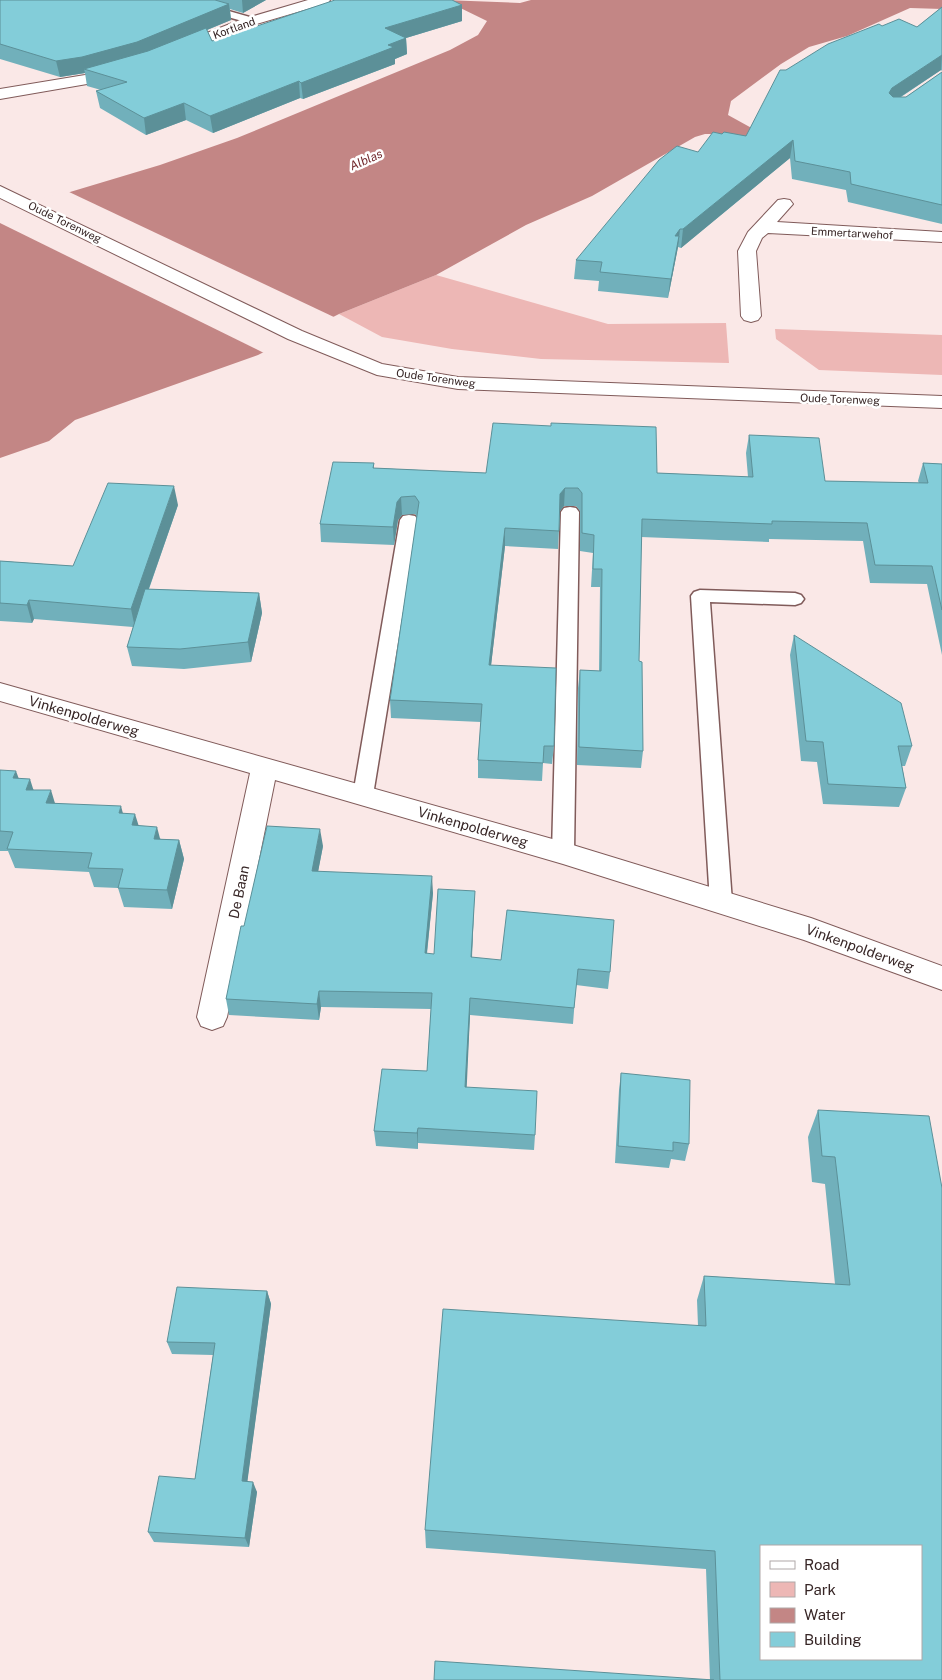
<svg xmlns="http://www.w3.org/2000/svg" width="942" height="1680" viewBox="0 0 942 1680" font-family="'Public Sans',sans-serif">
  <rect width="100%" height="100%" fill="#fae8e7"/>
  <!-- green -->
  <path fill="#edb7b5" d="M436 275 608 324 726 323 729 363 541 359 452 349 382 337 339 314Z
    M775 329 942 335V375L819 370 776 339Z"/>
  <!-- water -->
  <path fill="#c38685" d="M444 0 520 3 531 0H942V9L910 8 847 36 809 47 781 64 731 101 728 115 757 131 942 166 715 134H705L695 137 592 196 526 225 436 275 339 314 258 355 75 420 49 441 0 458V213L160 165 237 138 450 50 478 35 487 21Z"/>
  <!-- pier -->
  <path fill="#fae8e7" d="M67 191 336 318 266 354 0 223V211Z"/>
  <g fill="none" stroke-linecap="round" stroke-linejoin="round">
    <defs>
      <path id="service" d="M172 0H190L257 19 259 21 253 24 174 2Z
        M570 507 576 508 579 512 574 853 571 859 563 861 555 859 552 853 561 512 564 508Z
        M409 515 415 516 418 520 373 795 370 800 363 803 356 800 353 795 400 520 403 516Z
        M700 590 795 593 801 595 804 599 801 603 795 605 710 602 732 902 729 908 721 911 713 908 710 902 691 596 694 592Z"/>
      <path id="minor" d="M308 0H330L328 3 250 26 181 53H171L168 50 171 47 240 20Z
        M121 64 126 66 129 69 126 72 87 84 0 99V89L85 75Z
        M784 199 790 200 793 204 777 222 942 232V242L768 233 762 238 756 251 761 316 758 320 751 322 744 320 741 316 738 251 748 232 778 200Z
        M0 683 563 842 811 918 942 966V990L804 940 563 864 275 780 227 1017 223 1026 212 1030 201 1026 197 1017 250 773 0 701Z"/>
      <path id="tertiary" d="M0 186 302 331 382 364 458 377 942 396V408L458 389 377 375 288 339 0 198Z"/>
    </defs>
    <!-- service casing -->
    <use href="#service" stroke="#805b5a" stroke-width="3"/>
    <!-- minor casing -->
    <use href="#minor" stroke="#805b5a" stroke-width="2"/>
    <!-- tertiary casing -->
    <use href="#tertiary" stroke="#805b5a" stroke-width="2"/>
    <!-- service -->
    <use href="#service" fill="#fff" fill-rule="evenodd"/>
    <!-- minor -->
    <use href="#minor" fill="#fff" fill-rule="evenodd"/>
    <!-- tertiary -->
    <use href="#tertiary" fill="#fff" fill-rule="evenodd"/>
  </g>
  <!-- wall -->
  <path fill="#71b0bb" d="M0 0H266L243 13 230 9 231 20 207 30 212 41 462 5V21L406 38 407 54 395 59V64L303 99 300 98 213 133 186 120 146 135 100 108 96 91 101 90 87 86 85 73 60 77 0 59Z
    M942 7V71L941 70 901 97H906L942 72V224L848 202 846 190 792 179 790 158 681 248 678 247 668 298 598 291 599 281 574 279 576 260 698 152 722 134 746 136 786 70 882 26 917 27Z
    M749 435 825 481 919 483 918 481 923 463 942 464V655L927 584 870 583 863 541 769 539V542L641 537 639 661 643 751 641 768 577 765 578 688 580 670 599 671 600 587H591L593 553 580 551V511L576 506H564L560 511 558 549 505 546 491 665 554 746 552 764 543 763 542 781 478 778V760L481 722 391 718 390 700 417 517 415 514 402 515 398 520 394 545 321 542 320 524 374 463V468L486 473H657L748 477 746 453Z
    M178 505 149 589 259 593 262 613 251 662 184 669 132 666 127 647 133 627 34 619 32 623 0 621V561L73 566Z
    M794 635 912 746 905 766H902L906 788 899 807 823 804 817 762 801 761 790 655Z
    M0 770 18 778 34 790 55 803 123 813 139 826 161 839 179 840 184 859 172 909 124 907 118 888 94 887 89 872 15 868 8 851H0Z
    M323 846 318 871 433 893 427 954H434L474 908 472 958 610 972 608 989 576 985 573 1024 470 1015 466 1087 535 1135 534 1150 418 1143V1149L376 1146 374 1131 427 1071 431 1009 321 1007 319 1020 229 1015 226 999 244 926Z
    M621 1073 689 1144 685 1161 671 1159 669 1168 615 1163 619 1090Z
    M818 1110 942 1188V1680H434H710L706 1569 426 1548 425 1530 698 1326 697 1300 704 1276 835 1284 825 1184 812 1182 808 1137Z
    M267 1291 271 1304 247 1482 257 1492 249 1547 154 1542 148 1532 195 1479 213 1355 172 1354 167 1342Z"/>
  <!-- shaded-wall -->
  <path fill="#5c9098" d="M242 0H266L243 13Z
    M229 4 231 20 139 58 84 69 85 73 60 77 56 61Z
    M462 5V21L406 38 407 54 395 59V64L303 99 301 83 385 28Z
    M942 55 941 70 888 105 889 93 892 88Z
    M299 81 300 98 213 133 210 116Z
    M184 103 186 120 146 135 144 118Z
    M793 140 790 158 681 248 683 229Z
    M680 229 678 247 668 298 675 236Z
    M174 486 178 505 135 628 131 609Z
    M565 488 564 506 559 512 560 494Z
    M401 497 402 515 398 520 394 545 393 527 397 502Z
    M505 528V546L489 683V665Z
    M259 593 262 613 251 662 248 642Z
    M29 600 34 619 32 623 27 605Z
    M16 771 23 790 13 778Z
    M30 779 36 798 26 790Z
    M51 790 57 810 46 803Z
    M121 806 126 825 119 813Z
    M135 814 141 833 132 825Z
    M157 827 162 846 154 839Z
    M320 829 323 846 315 888 312 871Z
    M179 840 184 859 172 909 167 890Z
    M432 876 433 893 425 970V953Z
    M475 891 474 908 471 974V957Z
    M319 991 321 1007 319 1020 317 1004Z
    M470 998V1015L466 1103 465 1087Z
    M418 1128V1149L417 1133Z
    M267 1291 271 1304 246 1492 242 1481Z
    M253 1482 257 1492 249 1547 245 1538Z"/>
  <!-- building -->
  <path fill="#83cdd9" stroke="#5c9098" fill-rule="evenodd" d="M0 0H215L229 4 137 42 82 57 56 61 0 44Z
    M335 0H452L462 5 385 28 406 38 388 45 394 47 301 83 299 81 210 116 184 103 144 118 96 91 127 82 84 69 148 51 206 28 212 41Z
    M942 7V55L892 88 889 93 893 97H906L942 72V205L851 184 850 172 795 161 793 140 683 229H680L675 236H679L671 279 600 272 602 262 576 260 659 160 677 146 698 152 713 132 722 134 724 132 746 136 780 70H786L828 44 879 24 882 26 899 19 917 27Z
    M493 423 551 426V423L656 427 657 473 753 477 749 435 819 438 825 481 928 483 923 463 942 464V610L932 566 875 565 867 523 772 521V524L642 519 639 661 642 662 643 751 579 747 580 670 601 671 602 569H593L594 535 582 533V493L578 488H565L560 494 559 531 505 528 489 665 556 668 554 746H544L543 763 478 760 482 704 390 700 419 502 415 496 401 497 397 502 393 527 320 524 333 462 374 463 373 468 486 473Z
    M108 483 174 486 131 609 29 600 27 605 0 603V561L73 566Z
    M145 589 259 593 248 642 180 649 127 647Z
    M794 635 901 703 912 746H898L906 788 828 784 823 742 806 741Z
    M0 770 16 771 13 778 30 779 26 790H51L46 803 121 806 119 813 135 814 132 825 157 827 154 839 179 840 167 890 118 888 123 869 88 868 92 853 7 849 13 832 0 831Z
    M267 826 320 829 312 871 432 876 425 953 434 954 438 889 475 891 471 957 501 960 507 910 614 920 610 972 578 969 574 1008 470 998 465 1087 537 1091 535 1135 418 1128 417 1133 374 1131 382 1069 427 1071 432 993 319 991 317 1004 226 999 241 926H244Z
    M621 1073 690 1080 689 1144 673 1142V1151L618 1146Z
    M818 1110 929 1116 942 1188V1680H720L715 1551 425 1530 443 1309 706 1326 704 1276 850 1285 835 1157 822 1156ZM761 1546H921V1659H761Z
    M177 1287 267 1291 242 1481 253 1482 245 1538 148 1532 159 1476 195 1479 215 1343 167 1342Z
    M435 1661 714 1680H434Z"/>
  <g text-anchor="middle" stroke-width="5" stroke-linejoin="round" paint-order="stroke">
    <!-- far-street labels -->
    <g font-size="11" fill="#372626" stroke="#fff">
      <text transform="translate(234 28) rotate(-20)" y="4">Kortland</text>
      <text transform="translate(65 222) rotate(26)" y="4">Oude Torenweg</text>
      <text transform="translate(852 233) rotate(3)" y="4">Emmertarwehof</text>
      <text transform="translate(436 378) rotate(8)" y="4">Oude Torenweg</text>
      <text transform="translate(840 399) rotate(2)" y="4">Oude Torenweg</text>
    </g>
    <!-- far-water labels -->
    <g font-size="12" font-style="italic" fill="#72282c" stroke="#fff">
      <text transform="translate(366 160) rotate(-24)" y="4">Alblas</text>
    </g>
    <!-- street labels -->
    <g font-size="14" fill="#372626" stroke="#fff">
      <text transform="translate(84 716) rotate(16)" y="5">Vinkenpolderweg</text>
      <text transform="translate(473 827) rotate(16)" y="5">Vinkenpolderweg</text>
      <text transform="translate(239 892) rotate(-78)" y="5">De Baan</text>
      <text transform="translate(860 948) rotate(20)" y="5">Vinkenpolderweg</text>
    </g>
  </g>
  <!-- legend -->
  <rect x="760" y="1545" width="162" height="115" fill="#ffffff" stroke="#afa8a8"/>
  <rect x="770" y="1561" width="25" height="8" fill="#ffffff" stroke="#afa8a8"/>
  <text x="804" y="1570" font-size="15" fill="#372626">Road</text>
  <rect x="770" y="1582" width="25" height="15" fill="#edb7b5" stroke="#afa8a8"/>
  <text x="804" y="1595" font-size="15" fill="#372626">Park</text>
  <rect x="770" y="1608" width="25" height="15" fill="#c38685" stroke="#afa8a8"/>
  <text x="804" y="1620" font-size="15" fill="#372626">Water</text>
  <rect x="770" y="1632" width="25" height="15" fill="#83cdd9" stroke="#afa8a8"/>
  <text x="804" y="1645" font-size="15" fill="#372626">Building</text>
</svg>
